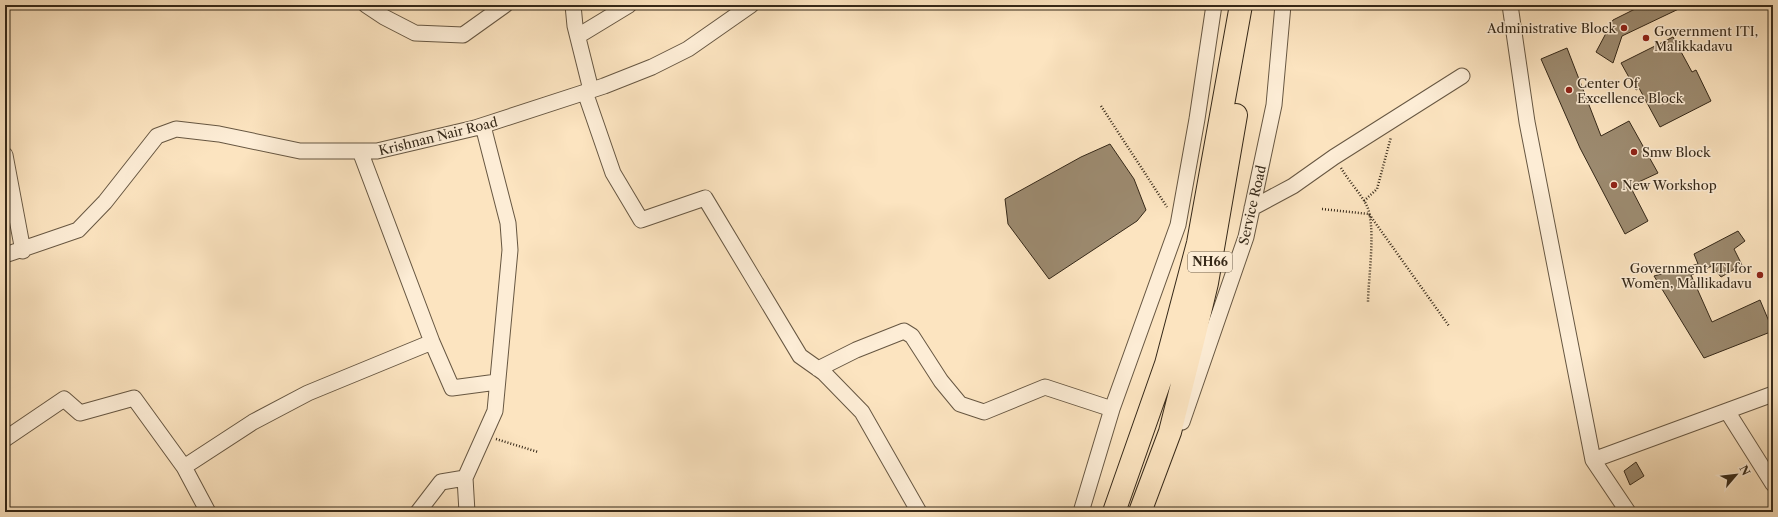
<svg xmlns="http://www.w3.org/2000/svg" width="1778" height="517" viewBox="0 0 1778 517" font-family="'Libre Caslon Text',serif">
  <rect width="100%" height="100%" fill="#fce4c0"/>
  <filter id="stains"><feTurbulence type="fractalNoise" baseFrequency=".005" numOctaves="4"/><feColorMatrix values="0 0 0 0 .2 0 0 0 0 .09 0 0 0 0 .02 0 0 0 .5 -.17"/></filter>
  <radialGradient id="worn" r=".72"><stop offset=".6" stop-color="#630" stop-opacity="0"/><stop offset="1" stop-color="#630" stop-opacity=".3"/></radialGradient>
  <!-- building -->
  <path fill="#9c8a6f" stroke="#352818" d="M1643 5H1687L1622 36 1613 63 1596 52 1613 20Z
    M1673 37 1692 72 1696 70 1711 101 1660 127 1639 88 1636 90 1621 63Z
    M1567 48 1601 136 1629 121 1658 173 1630 186 1648 221 1625 234 1580 148 1541 59Z
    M1110 144 1134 179 1146 210 1137 221 1049 279 1008 224 1005 199 1081 157Z
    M1738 231 1745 241 1734 249 1742 265 1721 277 1712 266 1691 275 1712 322 1760 300 1773 331 1704 358 1654 276 1698 264 1694 254Z
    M1636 462 1644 476 1630 485 1624 471Z"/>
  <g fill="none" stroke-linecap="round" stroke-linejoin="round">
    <defs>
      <path id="minor" d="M366 5 384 17 415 33 463 35 505 5
        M573 5 575 26 591 90
        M1510 5 1527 122 1593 460 1628 512
        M578 36 629 5
        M585 92 613 173 641 220 705 198 800 356 824 373 862 412 919 512
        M360 151 432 342 452 388 497 382
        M5 155 23 251
        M1252 208 1293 186 1334 157 1462 76
        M5 255 78 230 105 202 157 136 176 129 219 134 300 151H377L475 128 604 86 652 67 688 49 751 5
        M818 369 856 350 904 331 912 336 941 381 960 404 984 412 1045 387 1112 409
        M1727 411 1773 484
        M1182 422 1246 237 1274 105 1283 5
        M5 439 64 399 80 413 134 398 184 467 253 422 308 393 432 342
        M1593 460 1773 394
        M184 467 208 512
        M418 512 441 482 465 478
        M467 512 465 478 495 411 510 250 508 223 483 126
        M1081 512 1112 409 1178 225 1197 119 1214 5"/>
      <path id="highway" d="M1114 512 1166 364 1198 243 1241 5
        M1140 512 1170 432 1194 337 1207 283 1236 115"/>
    </defs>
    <!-- minor casing -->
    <use href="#minor" stroke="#675742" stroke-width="17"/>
    <!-- highway casing -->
    <use href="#highway" stroke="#352818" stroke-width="24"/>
    <!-- path -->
    <path stroke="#352818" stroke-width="2.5" stroke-dasharray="1 2" stroke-linecap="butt" d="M1101 106 1167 207
      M1341 168C1348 180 1360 193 1366 204 1377 224 1368 279 1368 303
      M1364 201 1377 189 1391 137
      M1322 209 1369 214 1449 326
      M496 439 538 452"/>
    <!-- minor -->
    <use href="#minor" stroke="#fdedd6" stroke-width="15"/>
    <!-- highway -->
    <use href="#highway" stroke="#fce4c0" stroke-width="22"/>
  </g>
  <!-- markers -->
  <g fill="#8f2418" stroke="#fdedd6" stroke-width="1.5">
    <circle cx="1624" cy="28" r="4"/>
    <circle cx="1646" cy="38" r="4"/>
    <circle cx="1569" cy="90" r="4"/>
    <circle cx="1634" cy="152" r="4"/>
    <circle cx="1614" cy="185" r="4"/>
    <circle cx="1760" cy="275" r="4"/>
  </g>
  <g text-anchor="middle" stroke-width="3" stroke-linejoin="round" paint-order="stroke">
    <!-- shield labels -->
    <rect fill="#fdedd6" stroke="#716351" stroke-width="1" x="1188" y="252" width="44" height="20" rx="3"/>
    <g font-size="12" font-weight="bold" fill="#352818">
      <text x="1210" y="266">NH66</text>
    </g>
    <!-- poi labels -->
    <g font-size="13" fill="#352818" stroke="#fdedd6" text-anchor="start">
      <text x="1616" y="33" text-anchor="end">Administrative Block</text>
      <text x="1654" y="36">Government ITI,<tspan x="1654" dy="15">Malikkadavu</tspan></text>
      <text x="1577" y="88">Center Of<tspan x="1577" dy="15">Excellence Block</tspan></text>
      <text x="1642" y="157">Smw Block</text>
      <text x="1622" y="190">New Workshop</text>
      <text x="1752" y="273" text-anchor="end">Government ITI for<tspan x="1752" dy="15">Women, Mallikadavu</tspan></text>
    </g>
    <!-- street labels -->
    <g font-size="13" fill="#352818" stroke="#fdedd6">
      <text transform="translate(438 136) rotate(-14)" y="5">Krishnan Nair Road</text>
      <text transform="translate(1252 205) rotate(-77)" y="5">Service Road</text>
    </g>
  </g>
  <!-- margin -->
  <rect width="1778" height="517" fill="none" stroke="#fce4c0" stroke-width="20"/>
  <rect x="6" y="6" width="1766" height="505" fill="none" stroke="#352818" stroke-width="2"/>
  <rect x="10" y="10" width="1758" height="497" fill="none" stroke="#352818"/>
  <!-- north arrow -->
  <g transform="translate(1736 475) rotate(62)" stroke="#fdedd6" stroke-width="3" paint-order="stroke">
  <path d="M0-3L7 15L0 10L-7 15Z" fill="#352818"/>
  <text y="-6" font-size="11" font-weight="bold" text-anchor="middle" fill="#352818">N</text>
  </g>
  <rect width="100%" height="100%" filter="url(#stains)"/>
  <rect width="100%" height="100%" fill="url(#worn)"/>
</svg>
